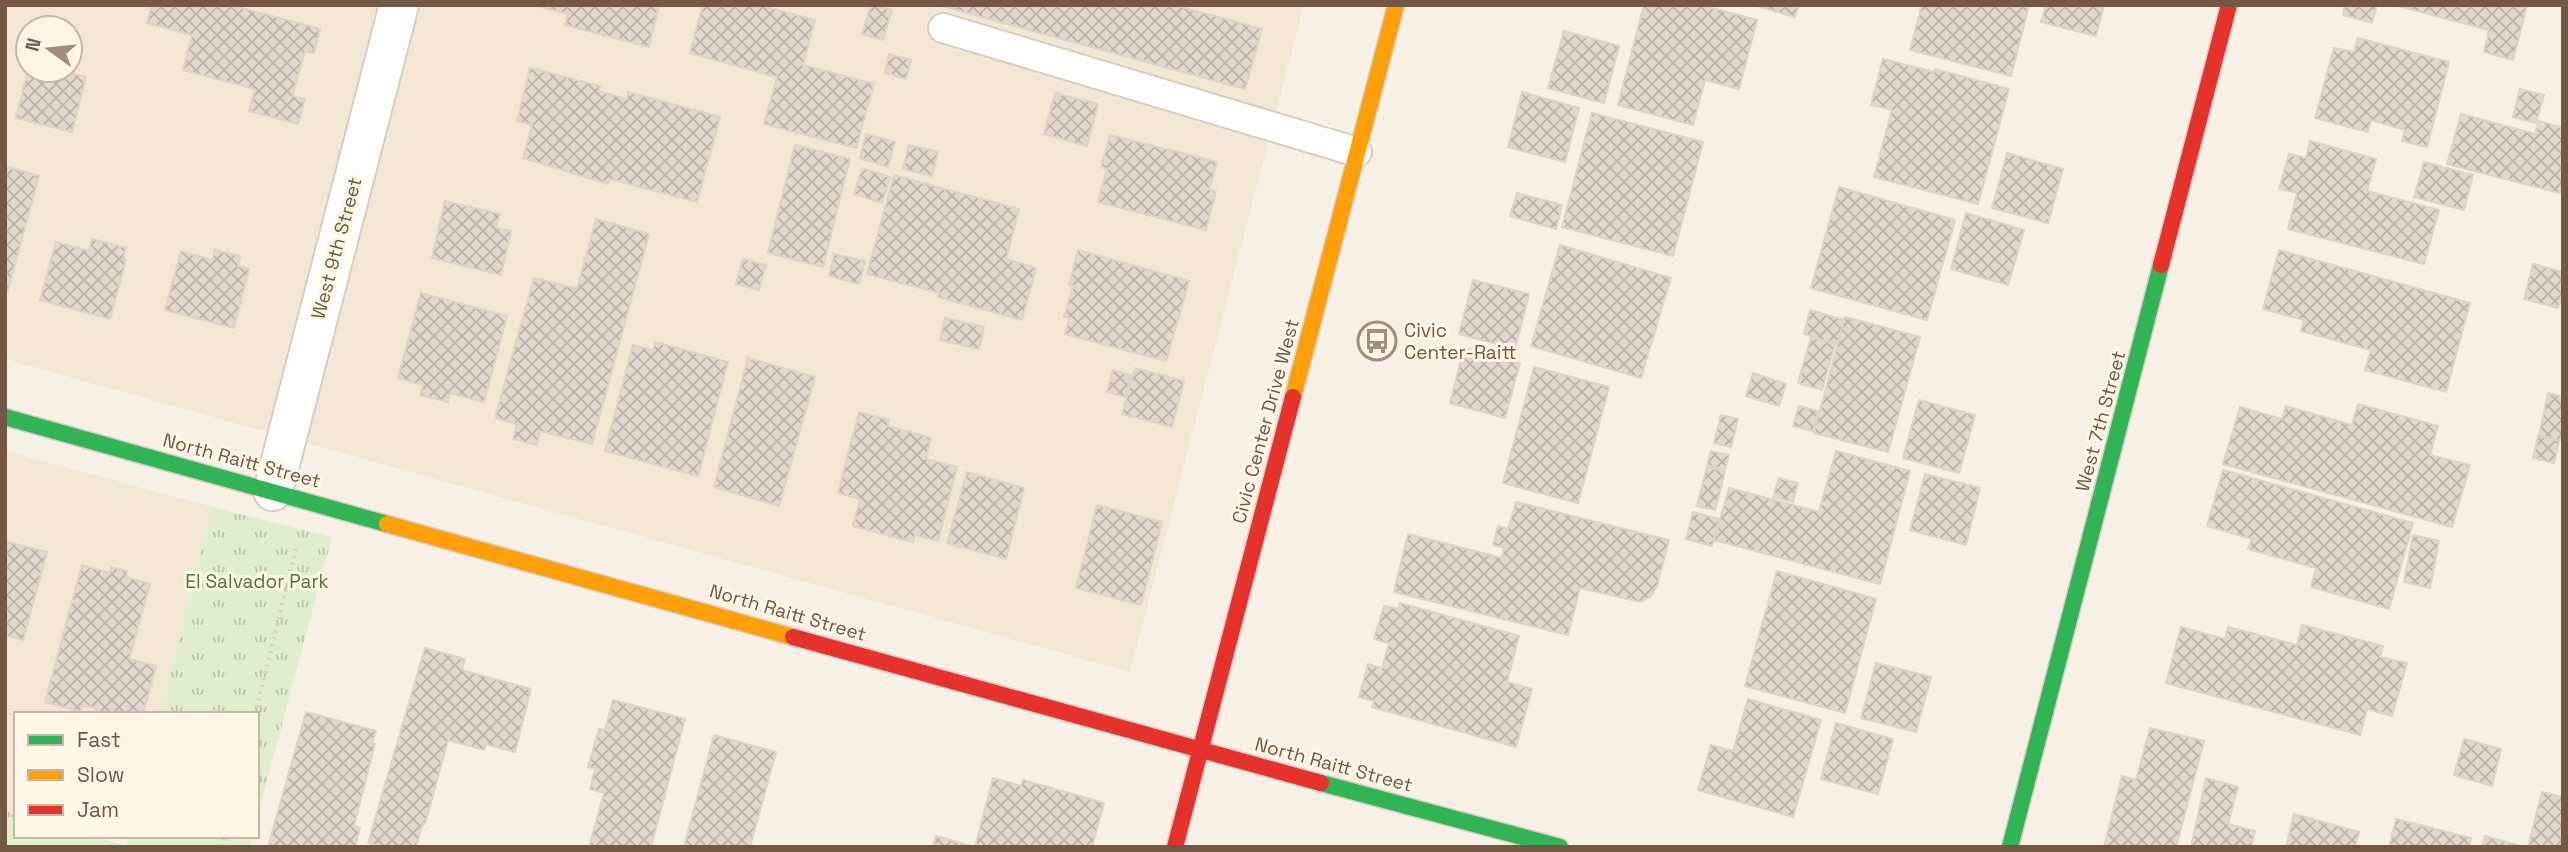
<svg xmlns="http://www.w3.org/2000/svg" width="2568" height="852" viewBox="0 0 2568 852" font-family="'Space Grotesk',sans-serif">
  <defs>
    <pattern id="grass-tufts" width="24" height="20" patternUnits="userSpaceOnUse" patternTransform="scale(1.75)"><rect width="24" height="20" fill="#e0edce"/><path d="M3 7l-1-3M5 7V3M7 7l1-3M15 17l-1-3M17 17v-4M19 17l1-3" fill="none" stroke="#bac3a9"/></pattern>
    <pattern id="building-cross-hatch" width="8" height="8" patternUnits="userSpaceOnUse" patternTransform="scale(1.75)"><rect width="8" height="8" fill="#e2d8cd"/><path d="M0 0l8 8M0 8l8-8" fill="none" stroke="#bcb2a8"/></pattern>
  </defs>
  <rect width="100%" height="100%" fill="#f6f0e5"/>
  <!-- residential -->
  <path fill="#f2e6d4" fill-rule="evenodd" d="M5 5H1304L1130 672 5 359ZM28 28H70V70H28Z
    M5 451 212 507 160 714H16V814L5 811Z"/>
  <!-- grass -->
  <path fill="url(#grass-tufts)" d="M212 507 332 537 257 818V714H160Z
    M5 811 16 814V836H93L127 846 129 836H252L250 847H5Z"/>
  <!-- building -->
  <path fill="url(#building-cross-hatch)" stroke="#dfd3c7" stroke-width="2" d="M152 5H231L320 29 314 53 305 51 292 96 305 99 298 124 249 111 255 89 183 70 192 35 147 23Z
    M659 5 649 47 565 25 568 14 537 6Z
    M703 5H759L815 20 803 65 874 84 856 148 764 124 777 77 690 53Z
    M871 5 892 10 883 40 862 34Z
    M938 5H1174L1262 29 1245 89Z
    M1644 5H1702L1757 20 1739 89 1705 80 1693 125 1618 105Z
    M1753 5H1799L1795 17Z
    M1922 5H2029L2011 76 1910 50Z
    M2046 5H2104L2096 36 2041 22Z
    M2345 5H2377L2372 23 2343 15Z
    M2394 5H2527L2513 60 2484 52 2489 30Z
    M1564 31 1619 46 1604 103 1548 88Z
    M2358 38 2449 62 2427 147 2402 141 2405 130 2371 120 2368 132 2315 118 2334 48 2354 52Z
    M889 54 911 60 906 79 885 73Z
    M1883 59 1934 72 1935 69 2009 89 1978 204 1874 177 1892 110 1871 105Z
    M530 68 600 86 599 91 627 99 628 92 720 117 697 202 610 179 608 184 523 158 532 125 517 121Z
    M28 70H57L86 77 72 132 16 118Z
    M2520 89 2544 95 2536 123 2513 117Z
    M1522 92 1579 108 1565 162 1508 147Z
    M1055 93 1098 104 1087 146 1044 134Z
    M1592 113 1703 142 1673 256 1562 227Z
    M2461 114 2535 134 2539 121 2563 128V194L2447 164Z
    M866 134 895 142 888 167 860 158Z
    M1110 135 1217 162 1209 190 1216 191 1206 230 1098 202 1107 169 1101 167Z
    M2310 141 2376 159 2367 191 2439 210 2424 264 2288 229 2297 193 2279 189 2289 154 2306 158Z
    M795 145 850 159 823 267 768 253Z
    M909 145 938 152 932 176 903 169Z
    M2007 153 2063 169 2048 223 1992 208Z
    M2424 162 2473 175 2464 210 2414 197Z
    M5 166 39 176 8 290 5 289Z
    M862 168 890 177 882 203 854 194Z
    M894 175 1019 209 1006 259 1036 268 1022 320 938 297 939 293 867 274Z
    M1839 187 1955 220 1927 320 1811 288Z
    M1517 193 1562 205 1556 229 1510 216Z
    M445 201 500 214 496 228 511 231 501 275 432 258Z
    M1966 213 2024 230 2008 285 1951 269Z
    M596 219 649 234 592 444 540 431 537 445 513 439 517 424 495 418 534 278 577 289Z
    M92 239 126 248 123 259 126 260 110 319 40 300 56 242 89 251Z
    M1560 245 1671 278 1641 378 1531 346Z
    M215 250 240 256 238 266 249 269 234 328 165 310 181 251 212 260Z
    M1078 250 1189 281 1166 361 1065 334 1069 318 1064 317 1073 286 1069 285Z
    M2279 250 2470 303 2446 392 2365 370 2371 350 2301 331 2304 320 2263 309Z
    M834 254 865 261 859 284 829 276Z
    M743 259 766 265 759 290 736 284Z
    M2533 264 2563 272V292L2558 308 2524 299Z
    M1473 280 1529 294 1515 349 1459 334Z
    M421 293 507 316 484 402 450 393 448 402 420 395 423 385 398 378Z
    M1810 310 1844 320 1837 344 1804 334Z
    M1845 317 1920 337 1888 452 1814 433Z
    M945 318 984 327 979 349 940 340Z
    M1811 337 1835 344 1822 390 1798 383Z
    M655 342 728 362 698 476 605 451 633 345 653 350Z
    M1464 348 1520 363 1505 418 1450 403Z
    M748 358 815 377 779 506 714 487Z
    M1534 367 1609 387 1578 503 1503 483Z
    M1135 368 1184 381 1172 427 1122 414Z
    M1113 370 1131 375 1125 397 1107 392Z
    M1753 373 1786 384 1779 406 1746 396Z
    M2548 393 2563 397V441L2539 435Z
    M1919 400 1975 415 1959 473 1903 458Z
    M2358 404 2438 426 2430 455 2470 465 2452 527 2223 464 2240 407 2282 419 2286 406 2352 425Z
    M1799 406 1818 411 1813 431 1793 426Z
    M859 412 889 420 888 426 931 438 926 459 957 467 938 541 915 535 913 542 853 526 860 499 838 493Z
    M1721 415 1738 419 1731 447 1714 443Z
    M2538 436 2559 441 2554 463 2533 458Z
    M1711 451 1729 455 1725 470 1707 465Z
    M1836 451 1910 471 1880 584 1714 540 1729 488 1819 512Z
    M1707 467 1725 472 1715 510 1697 506Z
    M2223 470 2413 523 2389 609 2311 587 2316 568 2248 549 2252 539 2207 526Z
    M967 472 1024 488 1006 559 947 543Z
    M1925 474 1980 488 1966 545 1910 530Z
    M1779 478 1798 483 1793 502 1773 497Z
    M1516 502 1669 540 1657 586 1651 596 1641 602 1580 588 1568 635 1394 592 1408 534 1502 558 1504 548 1493 545 1498 526 1508 529Z
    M1097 505 1162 522 1141 605 1076 588Z
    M1693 512 1719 519 1712 546 1686 539Z
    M2413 535 2439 541 2430 588 2404 582Z
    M5 541 47 552 23 640 5 635Z
    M82 565 110 573 111 567 127 571 126 577 150 584 129 659 156 666 143 714H94L96 708 82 705 81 712 45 702Z
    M1777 571 1876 599 1845 713 1745 686Z
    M1400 603 1519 636 1507 682 1532 689 1516 747 1372 707 1374 701 1359 697 1368 664 1382 668 1389 643 1374 639 1384 606 1398 609Z
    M2302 625 2383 646 2380 657 2407 663 2392 716 2367 709 2360 735 2166 683 2181 627 2225 639 2228 627 2297 645Z
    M425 648 465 659 462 670 531 689 515 752 486 744 484 750 448 740 425 824 423 823 416 847H383L368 843Z
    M1876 663 1931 677 1916 732 1861 718Z
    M1748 699 1821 720 1793 817 1698 790 1711 745 1733 751Z
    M613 700 685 719 651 847H589L604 793 590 789 595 769 588 767 599 729 605 730Z
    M306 712 376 731 372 744H375L354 826 360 828 355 847H268Z
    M1836 723 1893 739 1878 794 1821 779Z
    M2150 728 2204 741 2176 847H2104L2122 776 2136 780Z
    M714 735 776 752 750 847H684Z
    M2464 739 2501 749 2492 786 2454 775Z
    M993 778 1021 786 1023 780 1104 803 1092 847H933L936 836 975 847Z
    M2206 778 2238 787 2228 824 2255 831 2251 847H2191Z
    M2542 792 2563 797V847H2528Z
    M2294 814 2359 832 2355 847H2286Z
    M2396 819 2471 838 2469 847H2389Z
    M2485 836 2524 847H2482Z"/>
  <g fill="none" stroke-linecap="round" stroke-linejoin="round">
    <defs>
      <path id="lane" d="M943 28 1357 152"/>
      <path id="street" d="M273 491 399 5"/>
      <path id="fast" d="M5 417 387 524
        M1321 783 1560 847
        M2010 847 2161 265"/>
      <path id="slow" d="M1293 397 1396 5
        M387 524 793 637"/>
      <path id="jam" d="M2161 265 2229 5
        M793 637 1321 783
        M1175 847 1293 397"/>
    </defs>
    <!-- lane casing -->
    <use href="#lane" stroke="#d7cdc3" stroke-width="32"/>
    <!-- street casing -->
    <use href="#street" stroke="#d7cdc3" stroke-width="42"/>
    <!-- fast casing -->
    <use href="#fast" stroke="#d6ccc2" stroke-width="19"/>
    <!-- slow casing -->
    <use href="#slow" stroke="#d6ccc2" stroke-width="19"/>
    <!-- jam casing -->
    <use href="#jam" stroke="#d6ccc2" stroke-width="19"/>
    <!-- path -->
    <path stroke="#d7cfc8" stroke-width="4.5" stroke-dasharray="2 5" stroke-linecap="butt" d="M255 714 297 545
      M222 847 225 836"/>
    <!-- lane -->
    <use href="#lane" stroke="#fefdfb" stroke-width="28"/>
    <!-- street -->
    <use href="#street" stroke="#fefdfb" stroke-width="38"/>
    <!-- fast -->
    <use href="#fast" stroke="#30b455" stroke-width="16"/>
    <!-- slow -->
    <use href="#slow" stroke="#ff9f0a" stroke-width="16"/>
    <!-- jam -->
    <use href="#jam" stroke="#e5322d" stroke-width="16"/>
  </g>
  <!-- icons -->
  <defs>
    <symbol id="bus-ring" viewBox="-11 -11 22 22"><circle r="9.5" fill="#fff6e5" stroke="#a28d7d" stroke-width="1.5"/><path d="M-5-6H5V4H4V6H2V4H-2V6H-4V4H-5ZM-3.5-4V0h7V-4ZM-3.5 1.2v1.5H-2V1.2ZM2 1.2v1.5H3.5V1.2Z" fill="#a28d7d"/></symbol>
  </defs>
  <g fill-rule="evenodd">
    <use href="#bus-ring" x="1355" y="319" width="44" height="44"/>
  </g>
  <g text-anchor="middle" stroke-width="6" stroke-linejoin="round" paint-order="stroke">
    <!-- street labels -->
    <g font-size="19" fill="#745745" stroke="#fff6e5">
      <text transform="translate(336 248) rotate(-75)" y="7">West 9th Street</text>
      <text transform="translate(1265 421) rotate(-75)" y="7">Civic Center Drive West</text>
      <text transform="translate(2100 421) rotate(-75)" y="7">West 7th Street</text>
      <text transform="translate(242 460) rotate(15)" y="7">North Raitt Street</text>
      <text transform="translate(788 612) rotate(16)" y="7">North Raitt Street</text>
      <text transform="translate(1334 764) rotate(15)" y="7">North Raitt Street</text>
    </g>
    <!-- poi labels -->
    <g font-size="19" fill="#745745" stroke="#fff6e5" text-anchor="start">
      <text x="1404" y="337">Civic<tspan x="1404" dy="22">Center-Raitt</tspan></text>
    </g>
    <!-- park labels -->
    <g font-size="19" fill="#4d7b3d" stroke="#fff6e5">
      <text x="257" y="588">El Salvador Park</text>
    </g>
  </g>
  <!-- border -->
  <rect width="2568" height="852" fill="none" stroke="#745745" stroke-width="14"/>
  <!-- legend -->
  <rect x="14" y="712" width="245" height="126" fill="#fff6e5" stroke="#c7b6a5" stroke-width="2"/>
  <rect x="28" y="735" width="35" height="10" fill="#30b455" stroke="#c7b6a5" stroke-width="2"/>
  <text x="77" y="747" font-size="21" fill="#745745">Fast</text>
  <rect x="28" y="770" width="35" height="10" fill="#ff9f0a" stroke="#c7b6a5" stroke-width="2"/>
  <text x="77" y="782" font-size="21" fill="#745745">Slow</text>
  <rect x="28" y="805" width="35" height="10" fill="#e5322d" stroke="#c7b6a5" stroke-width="2"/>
  <text x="77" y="817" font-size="21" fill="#745745">Jam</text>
  <!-- north arrow -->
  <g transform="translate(49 49) rotate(285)"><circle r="33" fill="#fff6e5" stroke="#c7b6a5" stroke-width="2"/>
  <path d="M0-5L12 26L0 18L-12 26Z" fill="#a28d7d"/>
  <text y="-10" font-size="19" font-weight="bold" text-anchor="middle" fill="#745745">N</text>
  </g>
</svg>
